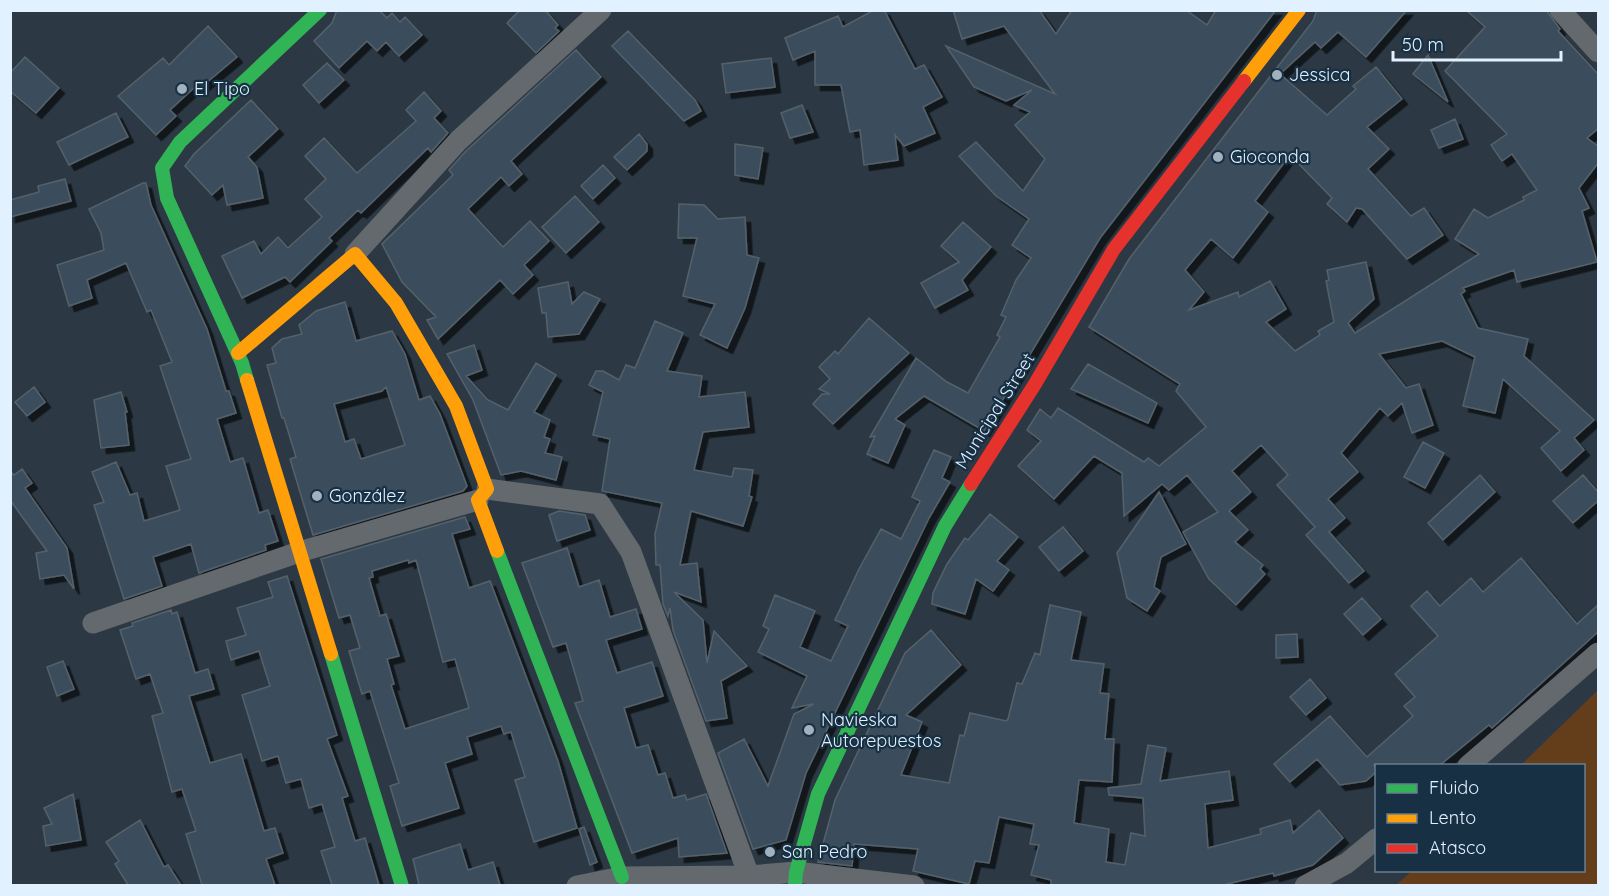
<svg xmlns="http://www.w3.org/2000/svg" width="1609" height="896" viewBox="0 0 1609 896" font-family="Quicksand,sans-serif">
  <defs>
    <filter id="shadow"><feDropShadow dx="5.5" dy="5.5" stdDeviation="0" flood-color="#0009"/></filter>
  </defs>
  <rect width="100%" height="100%" fill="#2c3944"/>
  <!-- green -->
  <path fill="#643e1b" d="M1598 690V885H1396L1412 871 1584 870V766L1521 765Z"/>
  <!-- building -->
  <path fill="#3a4e5c" stroke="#55616a" stroke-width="1.5" fill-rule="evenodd" filter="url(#shadow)" d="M337 10H379L387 18 392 13 400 22 405 17 422 35 399 56 386 42 377 51 367 41 339 68 314 41 332 23Z
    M520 10H545L558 25 555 28 559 31 536 53 507 23Z
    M874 10H884L915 69 924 65 942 97 923 107 935 133 904 146 895 135 898 160 864 165 860 130 850 132 841 85H815V51L793 60 785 38 838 16 843 27Z
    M953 10H1039L1056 34 1072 10H1186L1207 25 1216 10H1276L1100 238 984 431 924 396 895 419 905 425 888 463 867 454 875 436 870 437 916 358 947 382 968 393 1000 337 997 335 1006 317 1001 315 1016 280 1031 258 1012 245 1029 219 996 196 959 156 976 142 1023 191 1045 159 1015 125 1030 112 1014 105 1032 90 1006 101 974 87 946 46 1055 94 1004 26 962 39Z
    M1317 10H1407L1366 57 1338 32 1321 48 1315 42 1280 74 1327 115 1356 89 1353 86 1376 67 1402 99 1367 127 1389 149 1368 169 1411 216 1424 208 1443 235 1407 259 1362 209 1356 208 1347 222 1327 204 1332 198 1290 155 1255 201 1268 212 1233 258 1211 239 1185 270 1204 292 1189 310 1238 292 1239 297 1270 281 1286 309 1266 322 1295 351 1320 335 1318 331 1334 322 1326 281 1329 280 1327 270 1366 262 1374 299 1348 323 1355 333 1479 254 1455 239 1474 209 1488 218 1524 200 1523 197 1537 190 1512 154 1502 161 1491 145 1507 134 1445 71 1485 27 1466 10H1546L1560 29 1558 31 1599 75V128L1587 138 1599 147V162L1579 188 1589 208 1582 211 1597 262 1517 282 1514 270 1463 288 1465 291 1461 294 1478 328 1528 339 1524 356 1594 420 1574 438 1584 450 1561 471 1541 448 1560 431 1503 379 1495 413 1463 406 1475 357 1442 341 1379 354 1406 388 1419 384 1433 425 1412 433 1402 403 1388 416 1380 408 1341 453 1358 472 1328 499 1345 518 1329 532 1364 571 1349 583 1306 535 1315 527 1277 485 1288 475 1261 445 1232 471 1251 492 1229 511 1248 530 1235 542 1263 565 1260 569 1265 574 1236 605 1209 579 1183 532 1218 512 1187 475 1169 490 1162 484 1124 516 1122 473 1094 456 1054 499 1018 466 1041 441 1027 430 1040 409 1051 418 1058 408 1144 462 1148 458 1159 466 1206 427 1176 391 1180 384 1089 327 1129 259 1313 21Z
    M208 26 237 57 199 89 196 86 170 110 176 116 156 135 118 96 163 58 169 65Z
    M628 31 695 100 701 111 684 121 612 46Z
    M576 50 601 77 511 161 522 174 509 186 501 177 468 209 503 247 530 221 549 241 524 265 533 275 513 294 500 280 438 339 427 320 436 317 402 282 382 244 453 175 449 170 465 152Z
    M1428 55 1448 102 1413 74Z
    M25 57 59 88 36 113 10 91V73Z
    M771 58 775 87 726 93 722 64Z
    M327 63 344 80 319 103 303 85Z
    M424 92 441 111 434 118 448 133 431 152 428 148 361 213 358 210 329 238 332 241 290 282 285 277 242 298 222 256 254 241 261 254 278 237 288 248 322 217 305 199 326 179 305 156 324 138 357 173 416 121 406 110Z
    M251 100 278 129 248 157 257 167 263 198 227 205 223 185 212 195 185 166 194 154Z
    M802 105 813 132 790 138 781 113Z
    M116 113 128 137 69 165 57 142Z
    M1455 119 1463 139 1439 148 1431 130Z
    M639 134 647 144V151L627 170 614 157Z
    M735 144 763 148 758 179 735 175Z
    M603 165 615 178 593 199 581 186Z
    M65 179 71 201 10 217V200L39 192 38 186Z
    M143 183H146L151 205 207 329 226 391H229L236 413 217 419 230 462 243 458 259 513 268 510 278 541 265 545 266 550 199 573 191 544 153 557 162 586 124 599 94 505 104 502 92 472 116 462 130 495 137 493 144 521 180 510 166 466 191 459 160 366 172 362 151 310 147 312 126 263 87 280 92 298 69 306 57 265 104 250 101 233 89 209Z
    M575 196 599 222 566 253 542 227Z
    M679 204 704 205 718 219 745 217 747 255 759 258 745 308 727 348 700 335 715 304 683 296 697 238H678Z
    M963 222 991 247 962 280 968 290 935 308 921 283 959 262 941 246Z
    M568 282 572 304 584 292 600 299 579 334 548 337 546 313H542L538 288Z
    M345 302 356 341 392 331 405 354 419 400 430 396 440 414 467 486 463 491 313 535 290 459 296 457 284 418H282L267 365 276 363 272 348 282 339 302 334 299 325 316 311ZM386 387 405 445 361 459 354 439 345 442 334 404 382 391Z
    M869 318 909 353 833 424 813 404 822 394H830L819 389 830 379 819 367 835 351 838 354Z
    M655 321 683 333 667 371 702 376 699 397 745 392 749 427 703 432 694 470 732 477 734 468 753 470 749 496 752 497 743 526 691 511 680 565 697 563 701 602 674 592 703 620 707 663 714 631 747 666 721 681 727 718 706 721 673 630 670 608 668 616 663 604 660 565H656L655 534 662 503 602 491 610 439 593 435 603 392 589 385 596 371H603L619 380 626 365 635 368Z
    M474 345 482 370 466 376 488 400 508 410 536 363 556 375 534 412 550 420 544 437 550 439 545 453 562 457 556 480 521 471 501 475 473 400 447 354Z
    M1088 364 1157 403 1148 423 1071 389Z
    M34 387 45 402 27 416 15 402Z
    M121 392 127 412H125L129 445 101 448 94 400Z
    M1423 442 1444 453 1425 488 1404 477Z
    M934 450 951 457 942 478 950 482 929 518 806 773 786 840 753 849 718 753 744 739 768 786 794 714 814 704 792 708 807 676 758 652 769 629 763 626 775 595 815 611 800 647 831 661 848 626 835 620 859 569 881 529 901 539 920 501 912 497Z
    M22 469 32 483 25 488 67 548 74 589 64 575 40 579 36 553 47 551 10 500V471L14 475Z
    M1480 475 1495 492 1443 540 1428 523Z
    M1583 475 1599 493V500L1573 523 1553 501Z
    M1159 492 1186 544 1161 557 1154 587 1160 591 1147 611 1127 598 1117 553Z
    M559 511 585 515 590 530 557 541 549 515Z
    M990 514 1018 537 997 561 1009 570 993 591 976 579 965 614 932 604 933 593 947 564 965 538 968 540Z
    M465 517 470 529 452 534 469 588 490 581 558 761 577 828 534 842 515 780 525 777 511 732 504 734 501 726 467 737 472 754 445 763 459 808 402 826 390 786 399 783 370 691 362 694 349 651 360 648 350 615 339 618 321 559ZM408 560 409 563 416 560 443 662 455 659 469 708 405 729 391 685 394 684 387 659 399 656 386 614 380 616 369 578 373 577 372 571Z
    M1063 527 1083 551 1059 571 1039 547Z
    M567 548 579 587 599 580 610 617 636 609 642 629 606 640 617 673 652 662 663 696 624 708 636 748 648 745 658 775 665 773 673 798 685 795 687 800 706 794 727 853 679 857 678 838 632 853 575 703 583 701 566 643 553 647 522 563Z
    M1521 558 1577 624 1599 604V631L1492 728 1489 725 1440 765H1374L1377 771 1366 781 1340 785 1317 759 1290 782 1274 764 1330 716 1367 757 1413 716 1404 706 1415 697 1395 674 1438 636 1411 606 1427 591 1440 606 1471 578 1483 592Z
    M287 576 337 735 327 739 348 796 342 798 355 841 365 838 379 885H332L321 851 335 847 322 804 309 808 301 779 286 783 278 756 262 761 242 695 270 686 259 651 231 660 226 641 246 635 237 608 273 597 268 582Z
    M1362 598 1381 619 1363 635 1344 614Z
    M1050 605 1081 612 1071 660 1104 664 1100 693 1109 694 1105 739H1114L1112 782 1079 780 1074 823 1109 829 1106 862 1125 865 1131 833 1145 836 1143 798 1109 795 1108 788 1141 784 1148 745 1166 748 1160 781 1229 771 1233 800 1205 804 1208 848 1261 834 1260 829 1290 820 1293 833 1319 810 1343 838 1313 865 1274 876 1273 873 1223 885H1051V880L1031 875 1039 845 1030 844 1034 824 999 817 989 863 975 861 969 884 913 871 918 849 854 844 852 866 818 862 835 800 905 653 931 630 961 665 906 715 922 722 901 775 949 783 960 735 964 736 970 713 1006 721 1008 719 1017 683 1022 684 1035 653 1040 655Z
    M171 610 172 614 177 612 195 673 208 669 214 689 189 696 210 763 241 754 264 831 275 828 283 853 266 859 275 885H202L186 834 196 831 182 789 172 792 152 716 163 713 150 674 136 679 120 630 133 626 132 623Z
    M1297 634 1298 657 1276 658V635Z
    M63 661 74 689 57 696 47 667Z
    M1310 679 1326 698 1306 715 1290 697Z
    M73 794 81 840 46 846 43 826 52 824 44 808Z
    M140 820 164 867 168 865 181 885H128L115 864 119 861 106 842Z
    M584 827 597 862 590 865 579 829Z
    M460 844 468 870 493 862 500 885H419L413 859Z"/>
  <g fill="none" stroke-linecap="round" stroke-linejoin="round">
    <!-- street -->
    <path stroke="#64696e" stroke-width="21" d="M1560 10 1598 52
      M355 254 458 141 601 10
      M487 489 600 504 631 552 749 876
      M93 623 299 552 478 500
      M1468 766 1598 653
      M577 886 622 877 749 876 796 872 914 886
      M1305 886 1347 863 1376 839"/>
    <!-- fast -->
    <path stroke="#30b455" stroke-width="14" d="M247 380 242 363 167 198 162 168 180 142 320 10
      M497 551 622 877
      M331 654 402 886
      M795 886 796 872 818 794 945 526 971 484"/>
    <!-- slow -->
    <path stroke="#ff9f0a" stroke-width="14" d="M1244 81 1299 10
      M238 353 355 254 396 303 456 406 487 489 478 500 497 551
      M247 380 331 654"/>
    <!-- jam -->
    <path stroke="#e5322d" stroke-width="14" d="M971 484 1035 384 1114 249 1244 81"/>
  </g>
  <!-- markers -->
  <g fill="#a2b1be" stroke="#173044" stroke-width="2">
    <circle cx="1277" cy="75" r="6"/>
    <circle cx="182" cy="89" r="6"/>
    <circle cx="1218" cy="157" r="6"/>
    <circle cx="317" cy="496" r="6"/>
    <circle cx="809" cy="730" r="6"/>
    <circle cx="770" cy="852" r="6"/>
  </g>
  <g text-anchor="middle" stroke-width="4.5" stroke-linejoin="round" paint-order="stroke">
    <!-- poi labels -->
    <g font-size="18" fill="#e2f1ff" stroke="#173044" text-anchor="start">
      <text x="1289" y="81">Jessica</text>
      <text x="194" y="95">El Tipo</text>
      <text x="1230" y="163">Gioconda</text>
      <text x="329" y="502">González</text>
      <text x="821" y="726">Navieska<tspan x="821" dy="21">Autorepuestos</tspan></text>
      <text x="782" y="858">San Pedro</text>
    </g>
    <!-- street labels -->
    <g font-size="18" fill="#e2f1ff" stroke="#173044">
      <text transform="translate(995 411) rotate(-58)" y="6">Municipal Street</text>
    </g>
  </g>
  <!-- border -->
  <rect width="1609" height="896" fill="none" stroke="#e2f1ff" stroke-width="24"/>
  <!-- legend -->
  <rect x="1375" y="764" width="210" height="108" fill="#173044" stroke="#687d8f" stroke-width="1.5"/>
  <rect x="1387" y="784" width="30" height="9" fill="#30b455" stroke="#687d8f" stroke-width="1.5"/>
  <text x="1429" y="794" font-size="18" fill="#e2f1ff">Fluido</text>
  <rect x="1387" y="814" width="30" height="9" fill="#ff9f0a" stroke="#687d8f" stroke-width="1.5"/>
  <text x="1429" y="824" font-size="18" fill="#e2f1ff">Lento</text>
  <rect x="1387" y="844" width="30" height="9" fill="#e5322d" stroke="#687d8f" stroke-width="1.5"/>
  <text x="1429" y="854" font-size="18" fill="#e2f1ff">Atasco</text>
  <!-- scale -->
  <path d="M1393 51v9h168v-9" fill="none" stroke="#e2f1ff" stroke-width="3"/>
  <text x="1402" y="51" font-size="18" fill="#e2f1ff" stroke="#173044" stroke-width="4.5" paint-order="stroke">50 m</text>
</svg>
